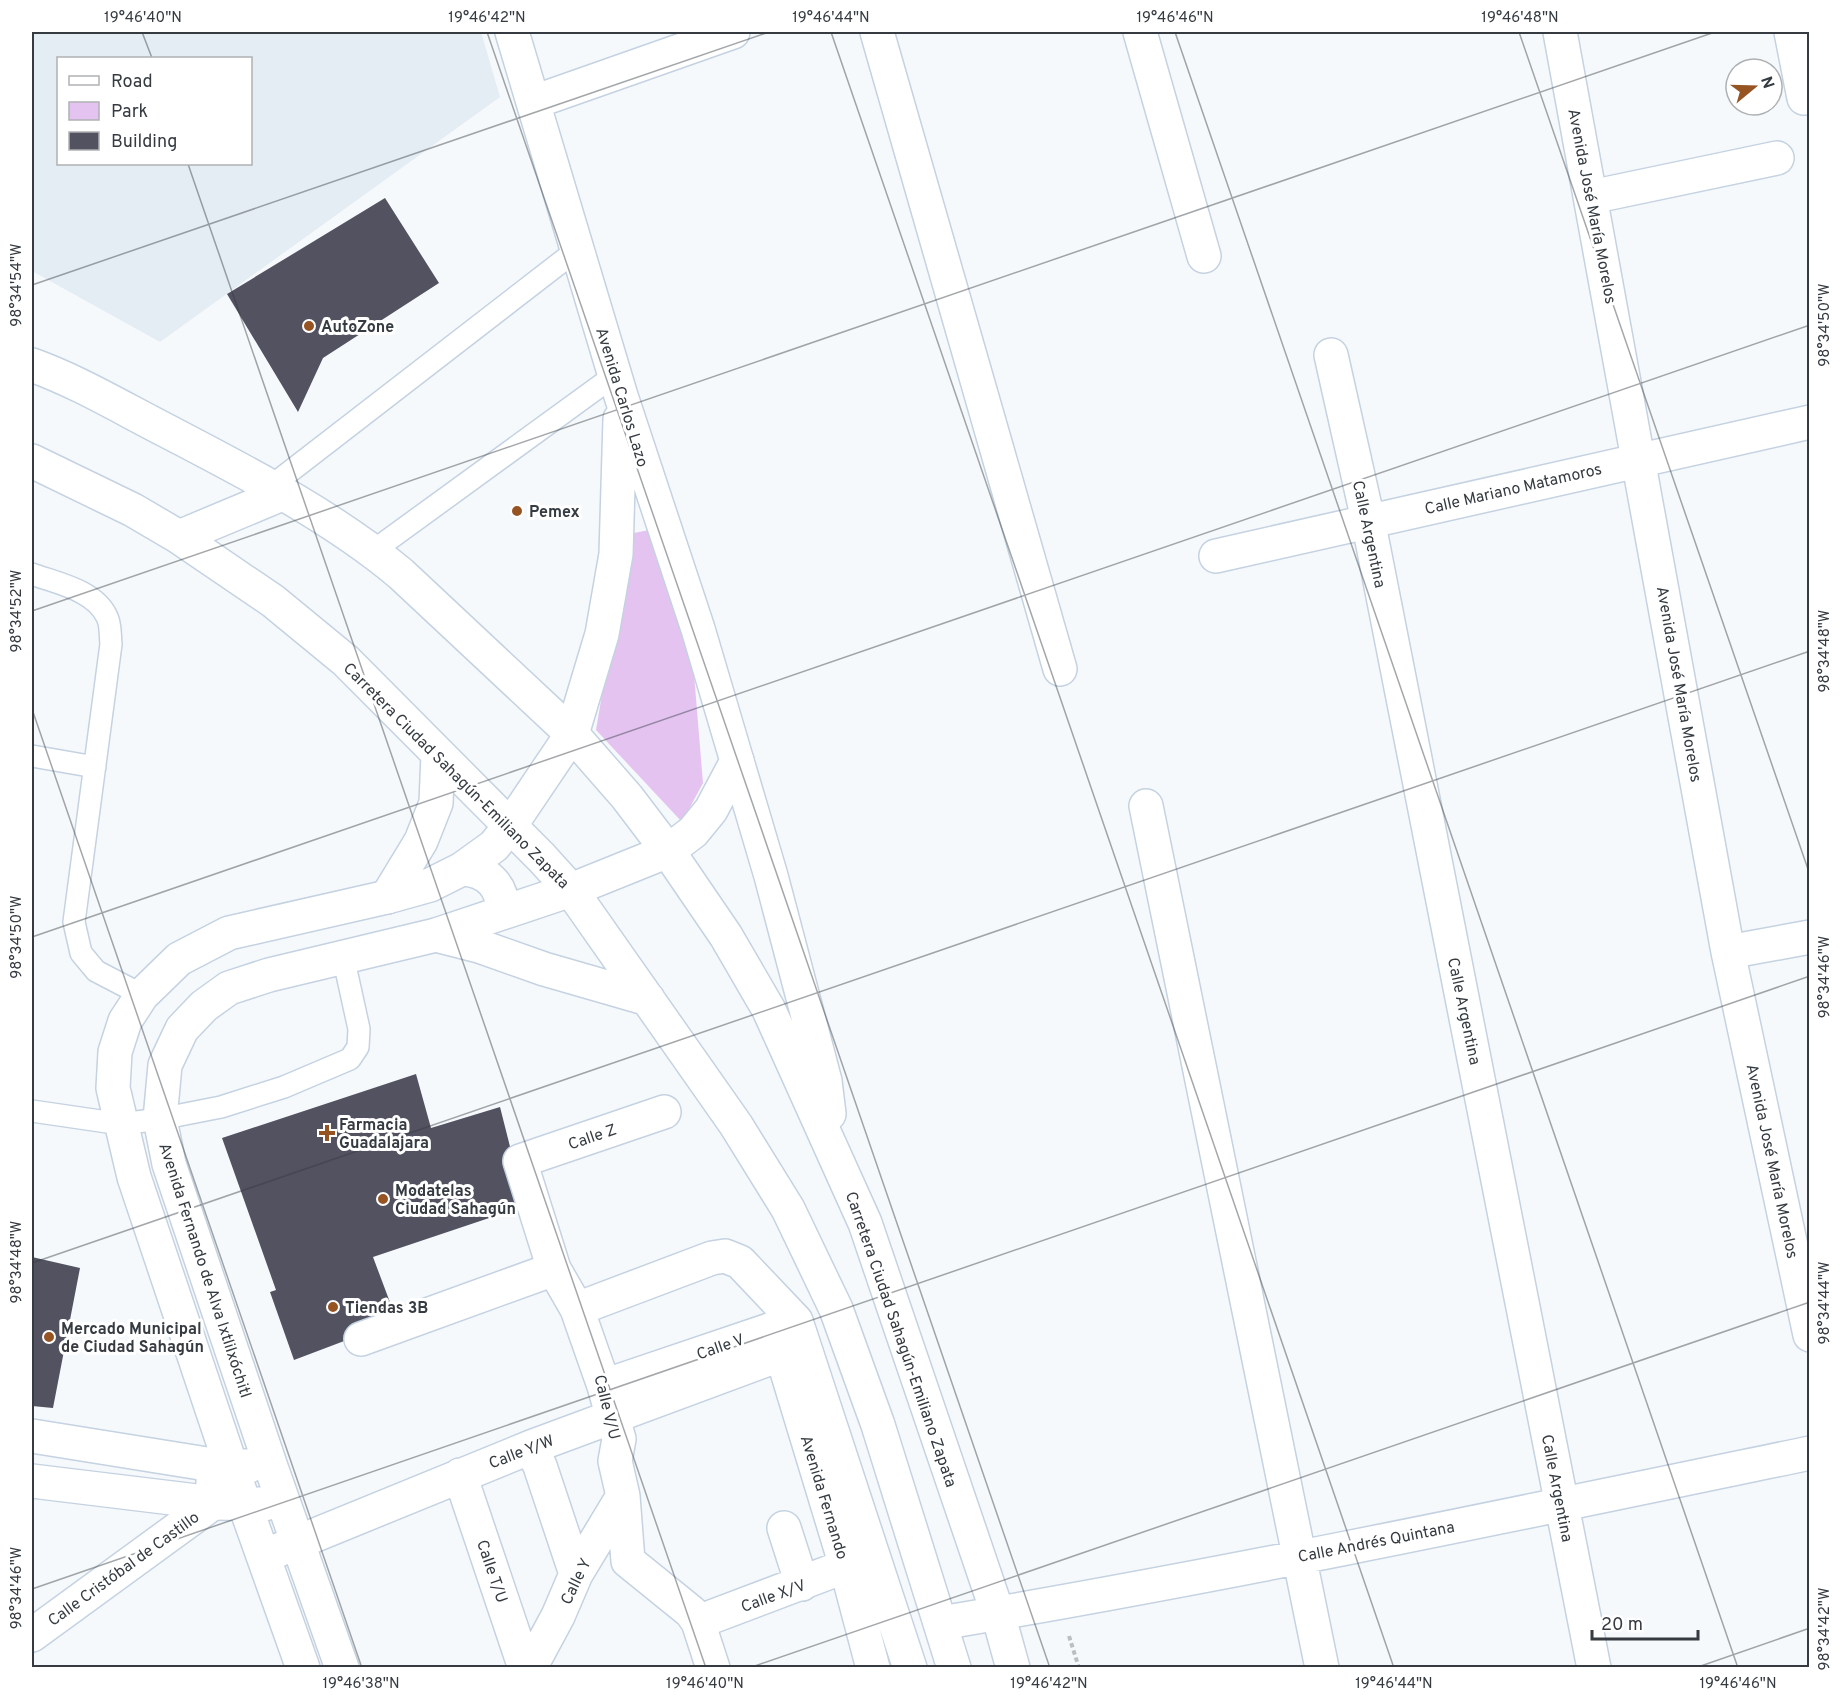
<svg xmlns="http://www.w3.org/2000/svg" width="1841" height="1699" viewBox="0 0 1841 1699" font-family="Overpass,sans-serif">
  <rect width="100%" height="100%" fill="#f6f9fc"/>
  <!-- built -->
  <path fill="#e4ecf4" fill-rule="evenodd" d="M32 32H481L500 97 160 342 32 271ZM58 58H250V164H58Z"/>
  <!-- green -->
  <path fill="#e4c3f1" d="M649 530 693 662 703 783 682 822 596 730 629 534Z"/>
  <!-- building -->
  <path fill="#525261" d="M385 198 439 283 323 358 298 412 227 294Z
    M416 1074 431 1128 500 1107 525 1206 373 1257 397 1321 294 1360 270 1292 276 1290 222 1138Z
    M32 1257 80 1268 53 1408 32 1406Z"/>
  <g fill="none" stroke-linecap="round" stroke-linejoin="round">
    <defs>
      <path id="lane" d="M270 487 578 249
        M373 551 615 375
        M32 574C56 583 95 590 107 617 111 624 110 636 111 644L74 922 81 953 96 971 142 995
        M32 756 95 767
        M32 1111 121 1124 160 1119 221 1107 284 1087 350 1059 358 1047 359 1029 343 956"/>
      <path id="street" d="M877 32 1060 669
        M1140 32 1204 256
        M1560 32 1728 952 1810 1335
        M1791 32 1804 98
        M534 102 733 32
        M1591 197 1777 158
        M1331 355 1368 520 1594 1668
        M1216 556 1810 422
        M1146 806 1322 1668
        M1728 952 1810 937
        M664 1112 520 1161 554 1269 577 1309 604 1386 619 1439 615 1461 623 1496 628 1561 691 1612 698 1622 713 1668
        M577 1309 712 1258 725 1256 740 1262 796 1321 910 1668
        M775 1332 846 1566 873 1668
        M361 1339 554 1269
        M604 1386 796 1321
        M531 1447 540 1466 576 1574
        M460 1475 525 1668
        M784 1528 802 1584
        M264 1556 531 1447 782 1354
        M698 1622 846 1566
        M941 1623C1232 1574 1521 1513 1810 1453
        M32 1635 213 1503V1465
        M530 1668 558 1616 576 1574 623 1496"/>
      <path id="secondary" d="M462 869C488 870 504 887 502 913
        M32 1436 213 1465 249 1466
        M32 1481 213 1503 265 1504
        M303 1668 231 1466 134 1177 113 1088 115 1052 125 1021 142 995 179 959 229 933 387 897 430 885 462 869 494 846 510 826 572 734 602 634 616 554 620 419
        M342 1668 271 1467 169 1164 160 1119 165 1065 182 1029 204 1006 229 988 269 975 436 935 571 890 668 851 693 832 711 810 737 761 698 629 621 396 512 32"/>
      <path id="primary" d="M32 365C79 382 122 408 167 431 247 473 332 516 401 574L572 734 627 797 668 851 726 936 769 1010 865 1223 998 1614 1013 1668
        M32 461 133 510 179 537 273 601 346 661 542 858 571 890 736 1125 788 1209 836 1309 878 1425 954 1668
        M179 537 282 494
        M737 761 771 876 825 1081 829 1114
        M387 897 421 841 436 803 438 755
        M436 935 479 946 544 969 648 999"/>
    </defs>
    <!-- lane casing -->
    <use href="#lane" stroke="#c5d2e1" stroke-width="24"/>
    <!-- street casing -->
    <use href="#street" stroke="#c5d2e1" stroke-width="36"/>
    <!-- secondary casing -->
    <use href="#secondary" stroke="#c5d2e1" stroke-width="36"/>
    <!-- primary casing -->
    <use href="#primary" stroke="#c5d2e1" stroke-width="36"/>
    <!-- path -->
    <path stroke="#bbbfc3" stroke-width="4" stroke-dasharray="4.5 3" stroke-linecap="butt" d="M1069 1636 1079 1668"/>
    <!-- lane -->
    <use href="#lane" stroke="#fff" stroke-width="21"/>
    <!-- street -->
    <use href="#street" stroke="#fff" stroke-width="33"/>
    <!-- secondary -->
    <use href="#secondary" stroke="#fff" stroke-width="33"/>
    <!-- primary -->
    <use href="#primary" stroke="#fff" stroke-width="33"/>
  </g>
  <!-- ticks -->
  <path fill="none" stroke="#353b41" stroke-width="1.5" stroke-opacity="0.45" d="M142 32 152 58M487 32 1050 1668M831 32 1394 1668M1175 32 1738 1668M1519 32 1810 875M188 164 706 1668M32 285 769 32M32 611 1715 32M32 709 362 1668M32 937 1810 325M32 1263 1810 651M32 1589 1810 976M749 1668 1810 1302M1695 1668 1810 1628"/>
  <!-- markers -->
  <g fill="#965422" stroke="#fff" stroke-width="2">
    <circle cx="309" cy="326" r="6"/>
    <circle cx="517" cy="511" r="6"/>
    <path d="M324 1124h6v6h6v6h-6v6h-6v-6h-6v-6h6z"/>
    <circle cx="383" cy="1199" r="6"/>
    <circle cx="333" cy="1307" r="6"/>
    <circle cx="49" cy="1337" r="6"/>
  </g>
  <g text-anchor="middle" stroke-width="6" stroke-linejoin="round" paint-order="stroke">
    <!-- street labels -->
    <g font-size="16" fill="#353b41" stroke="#fff">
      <text transform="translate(1593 206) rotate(79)" y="6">Avenida José María Morelos</text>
      <text transform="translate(623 397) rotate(73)" y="6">Avenida Carlos Lazo</text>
      <text transform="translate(1513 488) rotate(-13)" y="6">Calle Mariano Matamoros</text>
      <text transform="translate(1370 534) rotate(78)" y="6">Calle Argentina</text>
      <text transform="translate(1680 684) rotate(80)" y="6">Avenida José María Morelos</text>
      <text transform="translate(457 775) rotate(45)" y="6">Carretera Ciudad Sahagún-Emiliano Zapata</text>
      <text transform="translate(1465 1011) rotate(78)" y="6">Calle Argentina</text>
      <text transform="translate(592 1136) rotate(-19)" y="6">Calle Z</text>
      <text transform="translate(1773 1161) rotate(78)" y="6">Avenida José María Morelos</text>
      <text transform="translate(206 1270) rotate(72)" y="6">Avenida Fernando de Alva Ixtlilxóchitl</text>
      <text transform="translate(902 1339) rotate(71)" y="6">Carretera Ciudad Sahagún-Emiliano Zapata</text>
      <text transform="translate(720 1346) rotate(-19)" y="6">Calle V</text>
      <text transform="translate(608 1407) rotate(76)" y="6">Calle V/U</text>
      <text transform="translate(521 1451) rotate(-21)" y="6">Calle Y/W</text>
      <text transform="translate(1558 1488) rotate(79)" y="6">Calle Argentina</text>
      <text transform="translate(825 1497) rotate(73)" y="6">Avenida Fernando</text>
      <text transform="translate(1376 1541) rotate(-11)" y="6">Calle Andrés Quintana</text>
      <text transform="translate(123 1568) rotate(-36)" y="6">Calle Cristóbal de Castillo</text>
      <text transform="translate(493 1571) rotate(71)" y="6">Calle T/U</text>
      <text transform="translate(575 1581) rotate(-64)" y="6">Calle Y</text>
      <text transform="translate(773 1595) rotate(-20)" y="6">Calle X/V</text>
    </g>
    <!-- poi labels -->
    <g font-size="16" font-weight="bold" fill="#353b41" stroke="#fff" text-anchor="start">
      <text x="321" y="332">AutoZone</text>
      <text x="529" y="517">Pemex</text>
      <text x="339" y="1130">Farmacia<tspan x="339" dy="18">Guadalajara</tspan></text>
      <text x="395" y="1196">Modatelas<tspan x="395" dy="18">Ciudad Sahagún</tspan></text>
      <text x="345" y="1313">Tiendas 3B</text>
      <text x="61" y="1334">Mercado Municipal<tspan x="61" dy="18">de Ciudad Sahagún</tspan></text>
    </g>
  </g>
  <!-- border -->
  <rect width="1841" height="1699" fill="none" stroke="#ffffff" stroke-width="66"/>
  <!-- legend -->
  <rect x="57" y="57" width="195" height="108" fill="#ffffff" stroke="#aeb1b3" stroke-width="1.5"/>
  <rect x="69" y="76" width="30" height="9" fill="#ffffff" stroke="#aeb1b3" stroke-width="1.5"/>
  <text x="111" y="87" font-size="18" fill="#353b41">Road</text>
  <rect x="69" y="102" width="30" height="18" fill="#e4c3f1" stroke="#aeb1b3" stroke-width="1.5"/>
  <text x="111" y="117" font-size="18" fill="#353b41">Park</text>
  <rect x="69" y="132" width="30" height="18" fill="#525261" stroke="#aeb1b3" stroke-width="1.5"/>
  <text x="111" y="147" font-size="18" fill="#353b41">Building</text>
  <!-- north arrow -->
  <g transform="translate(1754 87) rotate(71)"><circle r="28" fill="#ffffff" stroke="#aeb1b3" stroke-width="1.5"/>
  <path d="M0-4.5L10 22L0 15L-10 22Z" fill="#965422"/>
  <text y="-9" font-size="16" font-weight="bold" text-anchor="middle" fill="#353b41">N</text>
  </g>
  <!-- scale -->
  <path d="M1592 1630v9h106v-9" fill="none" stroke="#353b41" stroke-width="3"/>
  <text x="1601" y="1630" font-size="18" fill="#353b41" stroke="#ffffff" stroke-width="4.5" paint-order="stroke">20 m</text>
  <rect x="33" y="33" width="1775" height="1633" fill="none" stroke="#353b41" stroke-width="2"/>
  <g font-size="15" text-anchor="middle" fill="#353b41">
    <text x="143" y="22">19°46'40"N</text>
    <text x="487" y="22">19°46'42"N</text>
    <text x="831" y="22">19°46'44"N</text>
    <text x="1175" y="22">19°46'46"N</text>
    <text x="1520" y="22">19°46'48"N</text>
    <text transform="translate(16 285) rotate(-90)" y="5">98°34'54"W</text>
    <text transform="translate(1824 325) rotate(-90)" y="5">98°34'50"W</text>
    <text transform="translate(16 611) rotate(-90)" y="5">98°34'52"W</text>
    <text transform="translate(1824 651) rotate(-90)" y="5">98°34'48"W</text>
    <text transform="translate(16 937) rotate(-90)" y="5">98°34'50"W</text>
    <text transform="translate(1824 977) rotate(-90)" y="5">98°34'46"W</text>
    <text transform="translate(16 1262) rotate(-90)" y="5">98°34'48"W</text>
    <text transform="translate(1824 1303) rotate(-90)" y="5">98°34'44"W</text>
    <text transform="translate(16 1588) rotate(-90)" y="5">98°34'46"W</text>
    <text transform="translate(1824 1629) rotate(-90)" y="5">98°34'42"W</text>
    <text x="361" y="1688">19°46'38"N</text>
    <text x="705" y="1688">19°46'40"N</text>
    <text x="1049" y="1688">19°46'42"N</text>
    <text x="1394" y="1688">19°46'44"N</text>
    <text x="1738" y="1688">19°46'46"N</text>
  </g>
</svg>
